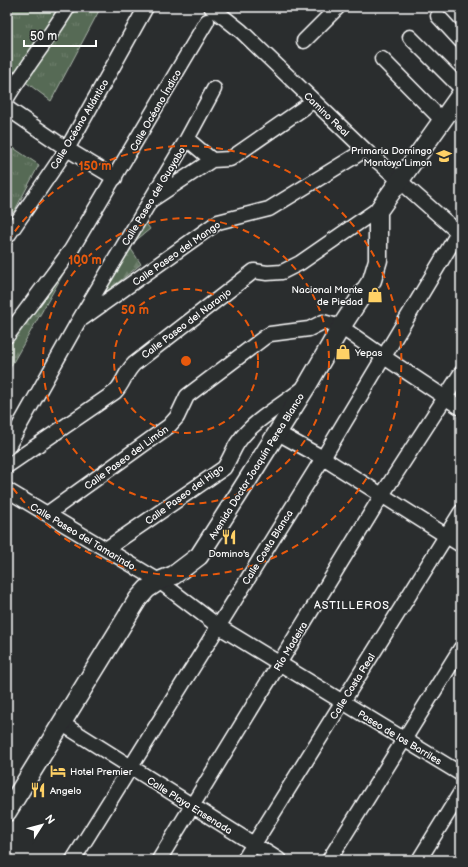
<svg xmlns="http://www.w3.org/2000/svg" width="468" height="867" viewBox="0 0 468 867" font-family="'Balsamiq Sans',sans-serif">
  <defs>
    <pattern id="forest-firs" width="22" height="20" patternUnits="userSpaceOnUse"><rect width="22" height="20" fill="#566a55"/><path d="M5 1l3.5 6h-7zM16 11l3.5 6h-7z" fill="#6f806e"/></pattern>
    <pattern id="park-tufts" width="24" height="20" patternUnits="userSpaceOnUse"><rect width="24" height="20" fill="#566a55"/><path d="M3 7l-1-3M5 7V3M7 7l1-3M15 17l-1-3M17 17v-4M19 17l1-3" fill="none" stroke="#6f806e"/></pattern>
  </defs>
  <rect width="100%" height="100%" fill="#2a2d2e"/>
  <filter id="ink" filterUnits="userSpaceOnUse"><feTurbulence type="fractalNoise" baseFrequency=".025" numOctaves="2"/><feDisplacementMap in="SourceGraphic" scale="8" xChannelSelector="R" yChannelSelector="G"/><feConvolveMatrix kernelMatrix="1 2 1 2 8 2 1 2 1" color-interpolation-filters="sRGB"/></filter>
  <g filter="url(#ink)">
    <!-- forest -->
    <path fill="url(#forest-firs)" stroke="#aab4aa" d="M139 213 150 229 129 246 141 264 106 292H101Z
      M74 255 7 373V331Z"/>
    <!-- park -->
    <path fill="url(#park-tufts)" stroke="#aab4aa" d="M7 7H101L51 101 7 68Z
      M9 145 39 165 15 210 7 219V147Z"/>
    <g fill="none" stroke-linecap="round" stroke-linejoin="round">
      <defs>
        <path id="minor" d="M211 7 241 31 365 150 461 235
          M438 16 461 41
          M410 37 461 88
          M304 41 338 7
          M382 59 443 121
          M7 98C26 67 49 38 68 7
          M7 108 67 149 115 178
          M187 139 212 160
          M153 199 212 160 230 159 305 107
          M7 237 67 149 146 7
          M83 318 218 222 269 209 365 150
          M7 336 71 250 207 21
          M278 433 323 458 461 545
          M7 448 78 322 187 139 214 89
          M7 466 115 392C124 383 124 374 134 364L254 271 267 273 282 272 300 263 381 207
          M7 490 159 581 218 626 461 774
          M47 514 169 426 177 417 187 396 265 337 270 334 309 329 323 322 341 327 384 357 461 408
          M106 549 224 468C230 459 234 447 239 441 253 421 282 405 301 390
          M61 723 279 860
          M73 860 323 458 458 233
          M159 860 382 495 461 373
          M244 860 461 512
          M329 860 461 648
          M419 860 461 792"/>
        <path id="major" d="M7 812 138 599 147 589 159 581 174 575 199 556 240 492 308 384 341 327 372 280 378 260V211L461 94"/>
      </defs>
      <!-- minor casing -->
      <use href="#minor" stroke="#fff" stroke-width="17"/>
      <!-- major casing -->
      <use href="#major" stroke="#fff" stroke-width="21"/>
      <!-- minor -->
      <use href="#minor" stroke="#2a2d2e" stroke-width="14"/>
      <!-- major -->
      <use href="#major" stroke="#2a2d2e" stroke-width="18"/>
    </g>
  </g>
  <!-- distance rings -->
  <g fill="none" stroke="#e8590c" stroke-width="2" stroke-dasharray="7 5">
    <circle cx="186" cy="361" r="72"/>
    <circle cx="186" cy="361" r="143"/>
    <path d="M8 241A215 215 0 1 1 8 481"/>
  </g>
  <!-- icons -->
  <defs>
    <symbol id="school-bare" viewBox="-9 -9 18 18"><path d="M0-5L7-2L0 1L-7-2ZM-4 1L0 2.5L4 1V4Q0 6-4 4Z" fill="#ffd166" stroke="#2a2d2e" stroke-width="2.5" paint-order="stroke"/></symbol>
    <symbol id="shop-bare" viewBox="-9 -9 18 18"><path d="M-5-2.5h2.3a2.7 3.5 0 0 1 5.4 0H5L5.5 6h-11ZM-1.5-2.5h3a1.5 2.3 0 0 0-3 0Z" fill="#ffd166" stroke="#2a2d2e" stroke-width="2.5" paint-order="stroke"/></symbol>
    <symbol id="restaurant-bare" viewBox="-9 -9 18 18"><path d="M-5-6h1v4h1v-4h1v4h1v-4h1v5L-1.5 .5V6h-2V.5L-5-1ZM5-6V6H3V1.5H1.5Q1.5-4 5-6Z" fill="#ffd166" stroke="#2a2d2e" stroke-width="2.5" paint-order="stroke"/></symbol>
    <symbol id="hotel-bare" viewBox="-9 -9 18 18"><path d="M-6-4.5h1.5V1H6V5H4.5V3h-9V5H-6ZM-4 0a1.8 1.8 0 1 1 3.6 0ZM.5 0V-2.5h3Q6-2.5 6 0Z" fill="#ffd166" stroke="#2a2d2e" stroke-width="2.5" paint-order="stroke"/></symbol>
  </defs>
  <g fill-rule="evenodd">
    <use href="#school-bare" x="433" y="145" width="22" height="22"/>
    <use href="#shop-bare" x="364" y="284" width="22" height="22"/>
    <use href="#shop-bare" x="332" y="341" width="22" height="22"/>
    <use href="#restaurant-bare" x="218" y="526" width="22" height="22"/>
    <use href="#hotel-bare" x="47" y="760" width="22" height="22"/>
    <use href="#restaurant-bare" x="27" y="779" width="22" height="22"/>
  </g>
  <g text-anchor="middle" stroke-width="3" stroke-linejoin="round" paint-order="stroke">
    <!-- street labels -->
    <g font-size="10" fill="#fff" stroke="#2a2d2e">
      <text transform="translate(155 110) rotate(-60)" y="4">Calle Océano Índico</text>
      <text transform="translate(327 114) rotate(44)" y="4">Camino Real</text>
      <text transform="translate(79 124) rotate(-59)" y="4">Calle Océano Atlántico</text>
      <text transform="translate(153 196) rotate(-59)" y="4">Calle Paseo del Guayabo</text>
      <text transform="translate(176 253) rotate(-35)" y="4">Calle Paseo del Mango</text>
      <text transform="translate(186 323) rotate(-37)" y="4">Calle Paseo del Naranjo</text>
      <text transform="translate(126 457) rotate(-36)" y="4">Calle Paseo del Limón</text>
      <text transform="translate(256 466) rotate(-58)" y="4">Avenida Doctor Joaquín Perea Blanco</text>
      <text transform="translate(184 494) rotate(-36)" y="4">Calle Paseo del Higo</text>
      <text transform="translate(83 536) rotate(31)" y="4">Calle Paseo del Tamarindo</text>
      <text transform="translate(267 547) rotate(-58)" y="4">Calle Costa Blanca</text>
      <text transform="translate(290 646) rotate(-59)" y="4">Río Madeira</text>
      <text transform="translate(352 686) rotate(-58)" y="4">Calle Costa Real</text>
      <text transform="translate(400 737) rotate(31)" y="4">Paseo de los Barriles</text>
      <text transform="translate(190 805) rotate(32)" y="4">Calle Playa Ensenada</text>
    </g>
    <!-- poi labels -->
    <g font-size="10" fill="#fff" stroke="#2a2d2e" text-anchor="start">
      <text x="432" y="154" text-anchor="end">Primaria Domingo<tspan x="432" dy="12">Montoya Limon</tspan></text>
      <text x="363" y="293" text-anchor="end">Nacional Monte<tspan x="363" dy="12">de Piedad</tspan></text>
      <text x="355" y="356">Yepas</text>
      <text x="229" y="557" text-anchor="middle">Domino's</text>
      <text x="70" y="775">Hotel Premier</text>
      <text x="50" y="794">Angelo</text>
    </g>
    <!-- neighbourhood labels -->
    <g font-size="11" letter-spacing="1" fill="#fff" stroke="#2a2d2e">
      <text x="352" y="609">ASTILLEROS</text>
    </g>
  </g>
  <circle cx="186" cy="361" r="6" fill="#e8590c" stroke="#2a2d2e" stroke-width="2"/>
  <g font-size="12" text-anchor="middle" font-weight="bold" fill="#e8590c" stroke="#2a2d2e" stroke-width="3" stroke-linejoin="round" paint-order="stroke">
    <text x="95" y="170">150 m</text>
    <text x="85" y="264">100 m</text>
    <text x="135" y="314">50 m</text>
  </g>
  <!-- margin -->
  <rect width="468" height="867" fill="none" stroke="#2a2d2e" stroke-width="24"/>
  <rect x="12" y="12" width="444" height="843" fill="none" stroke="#fff" stroke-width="1.5" filter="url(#ink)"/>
  <!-- north arrow -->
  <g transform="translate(42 825) rotate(54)" stroke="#2a2d2e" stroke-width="3" paint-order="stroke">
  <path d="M0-3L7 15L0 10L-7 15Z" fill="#ffffff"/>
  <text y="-6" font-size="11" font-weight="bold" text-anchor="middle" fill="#ffffff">N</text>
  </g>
  <!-- scale -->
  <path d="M24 40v6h72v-6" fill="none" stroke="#ffffff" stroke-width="2"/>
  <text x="30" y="40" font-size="12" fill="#ffffff" stroke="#2a2d2e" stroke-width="3" paint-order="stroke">50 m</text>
</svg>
